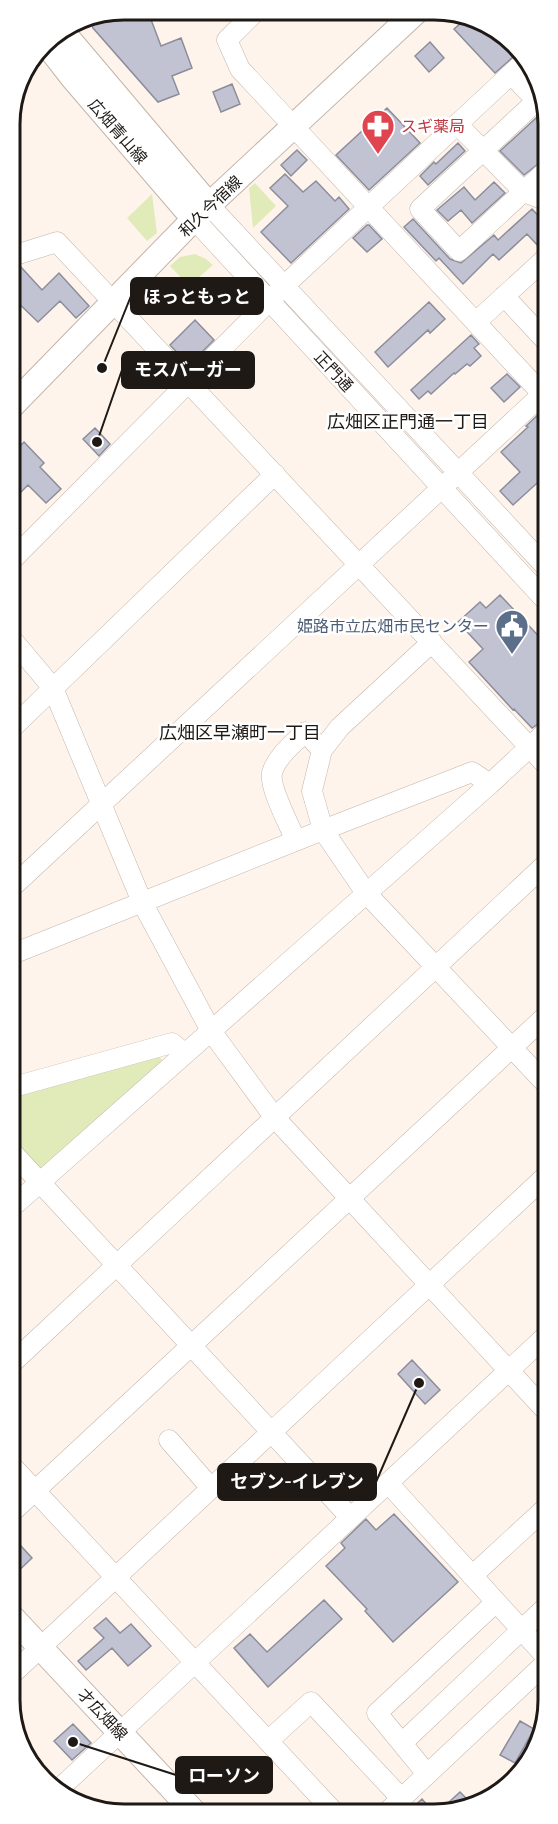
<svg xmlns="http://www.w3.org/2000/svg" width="558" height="1824" viewBox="0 0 558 1824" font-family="Manrope,'Noto Sans JP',sans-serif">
  <rect width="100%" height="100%" fill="#fff4eb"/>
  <!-- green -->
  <path fill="#e1ebb9" d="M255 183 276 206 253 228 249 188Z
    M152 194 157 233 147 241 127 218Z
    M195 254 206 259 213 265 189 286 170 266 180 257Z
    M157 1052 163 1062 43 1170H37L10 1141V1095Z"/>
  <!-- building -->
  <path fill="#c2c3d2" stroke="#8c8d9b" stroke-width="1.5" d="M123 9H147L161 46 181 38 192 68 172 76 179 94 158 102 93 28 89 16Z
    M468 17 516 43 520 51 495 73 454 29Z
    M430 42 444 58 429 72 415 56Z
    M232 84 240 104 221 112 213 92Z
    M387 108 420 143 369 190 336 155Z
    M547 108V157L524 175 500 151Z
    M458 143 465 151 428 185 420 176 434 162 436 164Z
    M297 150 307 160 291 176 281 165Z
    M285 174 303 192 316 181 335 201 339 197 349 209 291 263 261 232 288 206 270 188Z
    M494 182 505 193 472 223 461 210 448 221 437 210 464 187 475 200Z
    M532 209 547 225V243L540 248 527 234 499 260 493 254 463 284 439 258 436 261 404 227 413 219 450 259 461 263 494 235 498 240Z
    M367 225H369L382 239 367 252 353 238Z
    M20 266 42 290 59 273 89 306 76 318 60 301 38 322 9 294V275Z
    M429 302 445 319 430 333 428 330 388 367 375 352Z
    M195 320 214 340 189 365 170 345Z
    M471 335 479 344 474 348 481 356 470 366 467 364 455 374 454 373 431 394 428 391 419 399 411 390Z
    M507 374 520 387 504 402 491 388Z
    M542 411 547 417V474L513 505 500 491 520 472 501 452 528 427 526 426Z
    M95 428 110 444 99 456 83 439Z
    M24 442 44 463 40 467 61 489 46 503 28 485 10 503V481L17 474 10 466V456Z
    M500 595 548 646V678L541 684 548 691V717L532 728 514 709 513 710 469 662 483 649 458 622 480 602 486 608Z
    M412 1360 440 1390 425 1404 398 1374Z
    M394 1514 458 1582 393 1642 365 1611 367 1609 326 1566 345 1548 341 1543 366 1519 376 1530Z
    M11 1535 32 1558 11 1578Z
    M324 1600 342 1619 268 1687 234 1648 250 1634 267 1652Z
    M106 1618 120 1633 131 1624 151 1646 128 1666 112 1648 86 1670 78 1661 104 1638 94 1628Z
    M520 1721 534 1729 515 1763 500 1755Z
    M73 1724 91 1743 72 1760 54 1741Z
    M460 1792 472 1804 457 1813H437Z
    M422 1799 434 1813H407Z"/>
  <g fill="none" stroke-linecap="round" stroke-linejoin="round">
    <defs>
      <path id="minor" d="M257 10 227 40 240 69 547 399
        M511 74 537 101
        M543 95 420 209 459 251 547 170
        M457 124 524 192 547 201
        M209 205 547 568
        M194 219 547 602
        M9 257 57 242 548 767
        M504 296 545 340 547 338
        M476 322 547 257
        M10 562 284 286 525 61
        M10 637 53 688 142 902 211 1031 275 1118 548 1413
        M432 642 340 727 322 750 312 791 323 830 366 893 548 1086
        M10 730 275 474
        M296 841C290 826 269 788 272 773 276 757 294 743 305 732L322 750
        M10 889 547 390
        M10 955 323 830 472 772 490 784
        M10 1088 172 1043 185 1054
        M10 1150 350 1517
        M11 1208 490 784 548 730
        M11 1364 548 862
        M169 1440 211 1488
        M11 1465 335 1813
        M388 1483 549 1660
        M11 1513 548 1014
        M472 1576 549 1505
        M11 1675 548 1174
        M268 1741 311 1702 401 1798
        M402 1743 549 1604
        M427 1774 377 1713 496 1602
        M58 1790 548 1334
        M386 1813 549 1660"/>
      <path id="major" d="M61 30 209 205
        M44 41 72 77 194 219
        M10 408 194 219 417 11
        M11 1616 195 1813"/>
    </defs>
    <!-- minor casing -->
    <use href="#minor" stroke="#c2b5ab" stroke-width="21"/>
    <!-- major casing -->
    <use href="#major" stroke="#c2b5ab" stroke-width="26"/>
    <!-- minor -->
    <use href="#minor" stroke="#fff" stroke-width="20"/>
    <!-- major -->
    <use href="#major" stroke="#fff" stroke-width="24"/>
  </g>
  <!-- icons -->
  <defs>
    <symbol id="pharmacy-pin" viewBox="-11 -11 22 30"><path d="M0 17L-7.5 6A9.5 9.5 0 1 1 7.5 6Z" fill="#e0444e" stroke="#fff"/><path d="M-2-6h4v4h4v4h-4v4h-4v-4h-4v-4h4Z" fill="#fff"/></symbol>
    <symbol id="civic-pin" viewBox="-11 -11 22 30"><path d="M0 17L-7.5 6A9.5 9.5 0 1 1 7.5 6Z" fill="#5c6f8a" stroke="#fff"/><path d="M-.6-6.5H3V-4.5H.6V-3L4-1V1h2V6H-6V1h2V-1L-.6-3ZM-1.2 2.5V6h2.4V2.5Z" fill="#fff"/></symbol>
  </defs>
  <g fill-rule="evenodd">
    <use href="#pharmacy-pin" x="359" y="107" width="38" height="52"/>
    <use href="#civic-pin" x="493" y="607" width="38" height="52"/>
  </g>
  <g text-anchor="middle" stroke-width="5" stroke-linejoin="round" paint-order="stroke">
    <!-- health labels -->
    <g font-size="16" fill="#be3a42" stroke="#fff" text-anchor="start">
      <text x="401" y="132">スギ薬局</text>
    </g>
    <!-- street labels -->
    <g font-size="16" fill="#1e1915" stroke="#fff">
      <text transform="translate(118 131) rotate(49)" y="6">広畑青山線</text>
      <text transform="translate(210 206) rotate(-44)" y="6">和久今宿線</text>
      <text transform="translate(334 371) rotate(47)" y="6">正門通</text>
      <text transform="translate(103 1714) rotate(47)" y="6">才広畑線</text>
    </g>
    <!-- service labels -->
    <g font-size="16" fill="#4e5e75" stroke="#fff" text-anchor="end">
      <text x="489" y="632">姫路市立広畑市民センター</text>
    </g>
    <!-- neighbourhood labels -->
    <g font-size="18" fill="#1e1915" stroke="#fff">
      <text x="408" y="428">広畑区正門通一丁目</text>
      <text x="240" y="739">広畑区早瀬町一丁目</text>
    </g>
  </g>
  <!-- crop -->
  <path d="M0 0H558V1824H0ZM124 20H434A104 104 0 0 1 538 124V1700A104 104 0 0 1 434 1804H124A104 104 0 0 1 20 1700V124A104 104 0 0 1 124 20Z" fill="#fff" fill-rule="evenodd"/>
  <path fill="none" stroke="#1e1915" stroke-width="3" d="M124 20H434A104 104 0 0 1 538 124V1700A104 104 0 0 1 434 1804H124A104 104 0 0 1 20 1700V124A104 104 0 0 1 124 20Z"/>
  <!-- callouts -->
  <path fill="none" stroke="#1e1915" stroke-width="2" d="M102 368L131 296M97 442L122 370M419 1383L376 1482M73 1742L176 1775"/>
  <g fill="#1e1915" stroke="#fff" stroke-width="2">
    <circle cx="102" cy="368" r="6"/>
    <circle cx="97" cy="442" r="6"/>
    <circle cx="419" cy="1383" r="6"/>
    <circle cx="73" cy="1742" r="6"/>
  </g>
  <g fill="#1e1915" stroke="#1e1915" stroke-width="2">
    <rect x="131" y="278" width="132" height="36" rx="6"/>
    <rect x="122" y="352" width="132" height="36" rx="6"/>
    <rect x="218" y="1464" width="158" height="36" rx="6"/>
    <rect x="176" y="1757" width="96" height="36" rx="6"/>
  </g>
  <g font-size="18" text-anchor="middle" font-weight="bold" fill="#fff">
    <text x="197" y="303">ほっともっと</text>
    <text x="188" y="376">モスバーガー</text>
    <text x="297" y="1488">セブン-イレブン</text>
    <text x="224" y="1782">ローソン</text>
  </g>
</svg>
